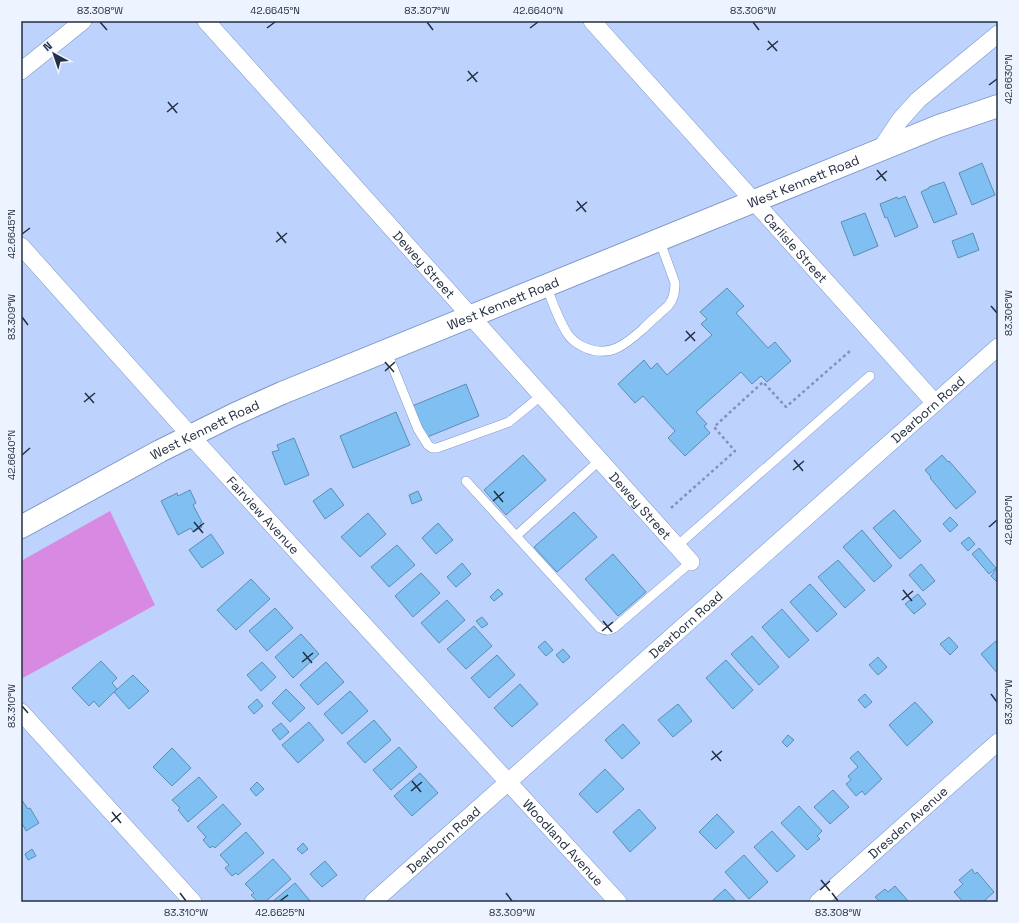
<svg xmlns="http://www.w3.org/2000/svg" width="1019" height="923" viewBox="0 0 1019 923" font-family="'Space Grotesk',sans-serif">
  <rect width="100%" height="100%" fill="#bdd3fd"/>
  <!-- green -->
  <path fill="#d889e1" d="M110 511 155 605 21 679V561Z"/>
  <!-- building -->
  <path fill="#7fbff1" stroke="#5c8db4" d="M982 163 995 195 972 205 959 173Z
    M944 182 957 214 934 223 921 192 929 188V187Z
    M905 196 918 227 895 237 887 217 885 218 880 204 897 197 898 199Z
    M865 213 878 246 854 256 841 222Z
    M973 233 979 250 958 258 952 241Z
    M727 288 744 306 736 313 768 348 775 342 791 361 767 382 761 376 752 384 741 372 696 412 707 424 704 426 710 433 685 456 668 438 675 431 643 396 635 403 618 384 644 360 651 369 657 363 667 375 712 335 701 324 707 319 700 312Z
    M466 384 479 416 425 438 412 406Z
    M396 412 410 445 353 468 340 436Z
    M294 438 309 475 285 485 272 452 279 450 277 445Z
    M523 455 546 480 506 515 484 490Z
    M942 455 948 462 949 461 976 492 956 509 930 478 931 477 925 470Z
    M331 488 344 505 325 519 313 501Z
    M190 490 196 503 193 505 202 522 200 523 202 527 193 532 191 528 178 535 161 501 177 493 178 496Z
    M418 491 422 500 412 504 409 495Z
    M894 510 921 541 900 559 873 528Z
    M574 512 597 537 557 572 534 547Z
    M368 513 386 534 360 557 341 537Z
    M950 517 958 525 950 532 943 524Z
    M438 523 453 540 436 554 422 538Z
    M862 530 892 566 874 582 843 547Z
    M211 534 224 553 202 568 189 550Z
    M969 537 975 544 968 551 961 543Z
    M397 545 415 565 389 587 371 567Z
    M979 548 996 568 989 574 972 554Z
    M613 554 646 592 618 616 585 579Z
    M838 560 865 590 845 608 818 577Z
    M462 563 471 574 456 587 447 577Z
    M921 564 935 581 923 591 909 575Z
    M996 569 998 571 997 582 991 576Z
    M421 573 440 593 413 617 395 596Z
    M251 579 270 599 236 630 217 610Z
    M810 584 837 614 817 632 790 602Z
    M498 589 503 594 494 601 490 597Z
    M918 594 926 604 914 614 905 604Z
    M447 600 465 620 439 643 421 623Z
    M275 608 293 628 267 651 249 631Z
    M782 609 809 640 789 658 762 627Z
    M482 617 488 624 482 628 476 621Z
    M474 626 492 646 466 669 447 649Z
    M301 634 319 654 293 678 275 657Z
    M752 636 779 667 759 685 731 654Z
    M949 637 958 647 950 655 940 644Z
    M545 641 553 650 546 656 538 647Z
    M996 641 998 644V674L981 654Z
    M563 649 570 657 563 663 556 655Z
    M497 655 515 675 489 698 471 678Z
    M878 657 887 667 878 675 869 665Z
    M726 660 753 690 733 709 706 678Z
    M101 661 117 678 112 683 117 689 99 707 94 701 89 706 72 688Z
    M262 662 276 677 261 691 247 675Z
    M326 662 344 682 318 705 300 685Z
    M133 675 149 691 129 709 114 692Z
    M520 684 538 704 512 727 494 708Z
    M286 689 305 708 290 722 272 703Z
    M350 691 368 711 342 734 324 714Z
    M865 694 872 702 865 708 858 700Z
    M257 699 263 706 254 714 248 707Z
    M915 702 933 722 907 746 889 725Z
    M678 704 692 721 673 737 658 720Z
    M374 720 391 740 365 763 347 743Z
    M309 722 324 740 298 763 282 745Z
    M281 723 289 732 280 740 272 730Z
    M623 724 640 743 622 759 605 740Z
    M788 735 794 740 787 747 782 742Z
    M399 747 417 767 391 790 373 770Z
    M172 748 191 768 172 786 153 767Z
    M858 751 882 779 865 795 862 791 856 796 846 784 851 780 848 776 858 767 850 758Z
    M605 769 624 789 597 813 579 794Z
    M420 773 438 793 412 816 394 796Z
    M199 777 217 797 188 822 178 810 180 808 172 800Z
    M257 782 264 789 256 796 250 789Z
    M833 790 849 807 830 824 814 807Z
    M21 799 28 809 30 808 39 823 26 831 23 825 21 827Z
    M223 804 241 824 215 848 213 846 210 848 203 840 206 837 197 827Z
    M799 806 822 831 817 836 820 839 807 850 781 823Z
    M639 809 656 828 630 852 613 832Z
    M717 814 734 832 716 849 699 832Z
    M772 831 795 856 777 872 754 847Z
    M246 832 264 853 238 875 236 873 232 876 225 868 229 865 220 855Z
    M303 843 308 849 302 854 297 849Z
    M32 849 36 856 28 860 25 854Z
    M744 855 768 882 749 899 725 872Z
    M273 859 291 879 265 902H258L251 895 254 893 245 884Z
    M325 861 337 875 322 887 310 874Z
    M972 869 975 874 977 872 994 892 983 902H963L954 892 963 884 959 880Z
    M295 883 311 902H272Z
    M895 886 909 902H878L879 901 875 897 885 889 888 892Z
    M725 889 737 902H711Z"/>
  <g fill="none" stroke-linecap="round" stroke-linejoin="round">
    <defs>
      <path id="lane" d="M546 285C552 301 558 319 567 333 571 340 579 345 586 348 610 358 626 344 643 329 651 321 660 313 668 306 674 299 675 292 675 283L659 239
        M386 350 418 429 428 445 432 448H437L509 422 542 395
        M466 481 600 628C606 631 609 631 614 628L691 562
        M516 536 600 460
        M677 546 870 376"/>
      <g id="street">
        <path id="s1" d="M206 21 691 562"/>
        <path id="s2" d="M592 21 935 403"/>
        <path d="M21 71 83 21"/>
        <path d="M880 150 900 120 918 100 998 34"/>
        <path id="s3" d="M21 246 190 435 618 902"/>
        <path d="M21 712 193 902"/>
        <path id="s4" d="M373 902 998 347"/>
        <path id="s5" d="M818 902 998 742"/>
      </g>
      <g id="secondary">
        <path id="s6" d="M21 527 160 451 235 414 282 393 880 150 939 126 998 106"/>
      </g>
    </defs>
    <!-- lane casing -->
    <use href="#lane" stroke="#7e97c9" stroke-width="10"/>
    <!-- street casing -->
    <use href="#street" stroke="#7e97c9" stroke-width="18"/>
    <!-- secondary casing -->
    <use href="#secondary" stroke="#7e97c9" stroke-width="24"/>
    <!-- path -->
    <path stroke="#8192b4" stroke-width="2.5" stroke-dasharray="3 3" stroke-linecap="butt" d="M671 508 735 451 714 427 763 382 786 407 850 351"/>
    <!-- lane -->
    <use href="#lane" stroke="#fff" stroke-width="9"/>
    <!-- street -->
    <use href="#street" stroke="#fff" stroke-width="17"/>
    <!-- secondary -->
    <use href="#secondary" stroke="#fff" stroke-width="22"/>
  </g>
  <!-- ticks -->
  <path fill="none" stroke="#232e42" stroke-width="1.5" d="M100 22 107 30M427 22 433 30M753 22 759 30M267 28 275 22M530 28 538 22M768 41 777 51M767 50 778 41M468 71 477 82M467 81 478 72M989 85 997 79M168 102 177 113M167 112 178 103M877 170 886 181M876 180 887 171M577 201 586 212M576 211 587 202M277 232 286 243M22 234 30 228M276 242 287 233M991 306 997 313M22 317 28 325M686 331 695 341M685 341 695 332M385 362 394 372M385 371 395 362M85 393 94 403M84 402 95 393M22 455 30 448M794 460 803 471M793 470 804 461M494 491 503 502M493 501 504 492M194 522 203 533M989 527 997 520M193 532 204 523M903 590 912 601M902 600 913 591M603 621 612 632M602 631 613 622M303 652 312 663M302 662 313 653M991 694 997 702M22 706 28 713M712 751 721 761M711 760 722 751M412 781 421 792M411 791 422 782M112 812 121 823M111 822 121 813M821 880 830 891M820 890 830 881M180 893 186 901M506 893 512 901M832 893 838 901M280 901 288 895"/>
  <g text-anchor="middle" stroke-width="3" stroke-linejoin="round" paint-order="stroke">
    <!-- street labels -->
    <g font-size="13" fill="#232e42" stroke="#eef4ff">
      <text dy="5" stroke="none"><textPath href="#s6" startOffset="856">West Kennett Road</textPath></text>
      <text dy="5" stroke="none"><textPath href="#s2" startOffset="305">Carlisle Street</textPath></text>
      <text dy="5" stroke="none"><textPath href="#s1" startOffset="327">Dewey Street</textPath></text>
      <text dy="5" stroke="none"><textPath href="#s6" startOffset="532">West Kennett Road</textPath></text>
      <text dy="5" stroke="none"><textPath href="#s4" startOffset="742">Dearborn Road</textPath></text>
      <text dy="5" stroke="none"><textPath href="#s6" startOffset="208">West Kennett Road</textPath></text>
      <text dy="5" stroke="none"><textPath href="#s1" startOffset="651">Dewey Street</textPath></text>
      <text dy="5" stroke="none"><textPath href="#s3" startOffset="362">Fairview Avenue</textPath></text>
      <text dy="5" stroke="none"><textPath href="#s4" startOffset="418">Dearborn Road</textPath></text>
      <text dy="5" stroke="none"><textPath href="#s5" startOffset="120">Dresden Avenue</textPath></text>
      <text dy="5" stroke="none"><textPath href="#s4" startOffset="94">Dearborn Road</textPath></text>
      <text dy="5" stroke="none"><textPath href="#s3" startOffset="806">Woodland Avenue</textPath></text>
    </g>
  </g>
  <!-- border -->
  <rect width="1019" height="923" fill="none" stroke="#eef4ff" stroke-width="44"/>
  <!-- north arrow -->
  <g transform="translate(54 54) rotate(320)" stroke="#eef4ff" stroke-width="3" paint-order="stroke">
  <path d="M0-3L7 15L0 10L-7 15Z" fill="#232e42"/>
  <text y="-6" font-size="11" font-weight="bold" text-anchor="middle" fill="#232e42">N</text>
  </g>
  <rect x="22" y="22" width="975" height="879" fill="none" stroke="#232e42" stroke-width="1.5"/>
  <g font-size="10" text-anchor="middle" fill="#232e42">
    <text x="100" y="14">83.308°W</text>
    <text x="275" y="14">42.6645°N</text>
    <text x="427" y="14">83.307°W</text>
    <text x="538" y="14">42.6640°N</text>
    <text x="753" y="14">83.306°W</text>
    <text transform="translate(1008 79) rotate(-90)" y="4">42.6630°N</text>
    <text transform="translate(11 234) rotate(-90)" y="4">42.6645°N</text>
    <text transform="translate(1008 313) rotate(-90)" y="4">83.306°W</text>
    <text transform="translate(11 317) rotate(-90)" y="4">83.309°W</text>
    <text transform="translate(11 455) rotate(-90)" y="4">42.6640°N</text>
    <text transform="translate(1008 520) rotate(-90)" y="4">42.6620°N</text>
    <text transform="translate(1008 702) rotate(-90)" y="4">83.307°W</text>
    <text transform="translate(11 706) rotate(-90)" y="4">83.310°W</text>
    <text x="186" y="916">83.310°W</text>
    <text x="280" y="916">42.6625°N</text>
    <text x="512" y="916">83.309°W</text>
    <text x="838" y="916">83.308°W</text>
  </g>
</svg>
